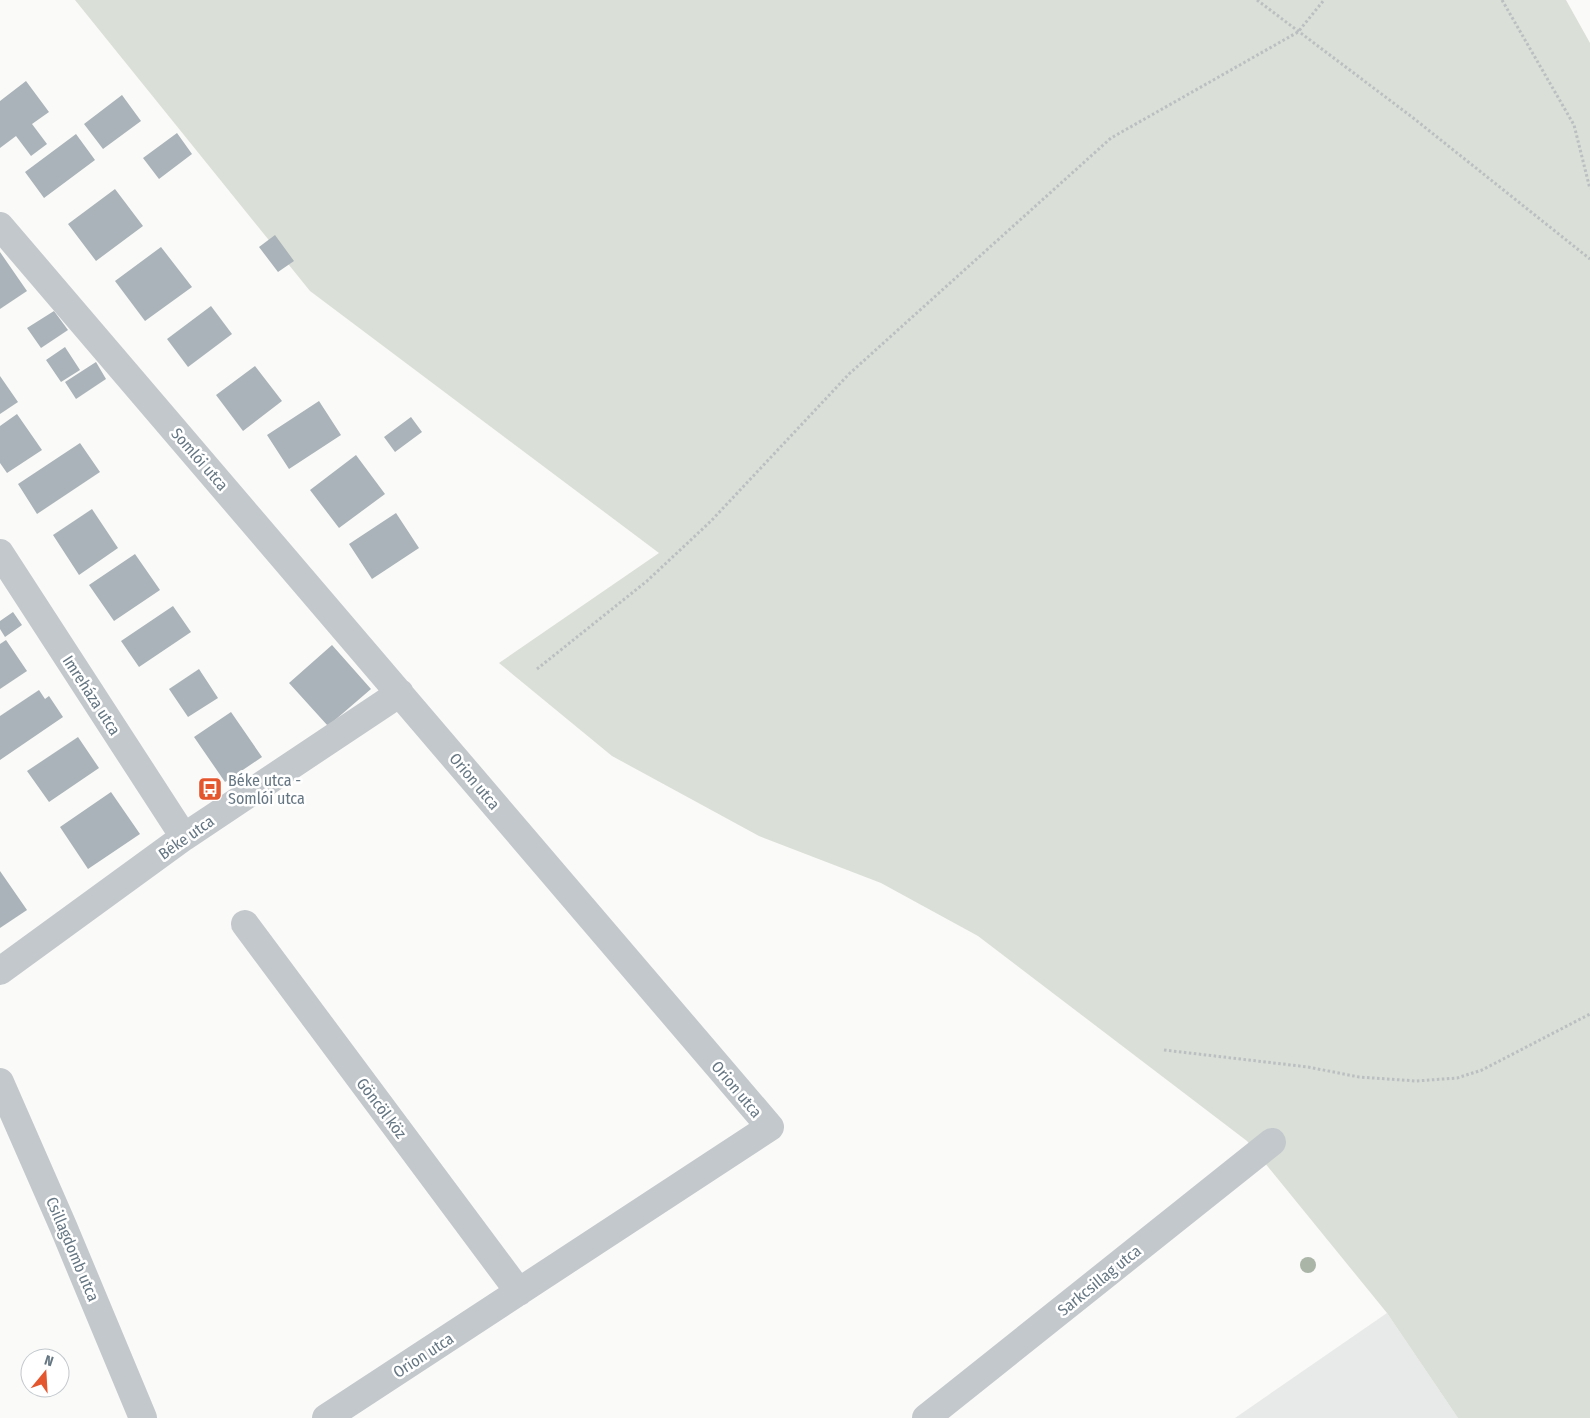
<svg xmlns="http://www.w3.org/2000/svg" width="1590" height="1418" viewBox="0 0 1590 1418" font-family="'Fira Sans Condensed',sans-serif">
  <rect width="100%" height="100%" fill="#fafaf8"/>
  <!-- built -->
  <path fill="#e8e9e9" d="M1387 1313 1458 1418H1235Z"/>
  <!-- green -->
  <path fill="#dadfd7" d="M75 0H1566L1590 43V1418H1458L1387 1313 1247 1141 978 936 881 883 759 836 612 756 499 663 659 553 310 291Z"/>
  <!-- building -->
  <path fill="#aab3b9" d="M26 81 49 112 32 124 47 144 31 156 16 136 0 148V101Z
    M122 95 141 121 103 149 84 124Z
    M177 133 192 154 159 179 143 158Z
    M76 134 95 160 44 198 25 172Z
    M115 189 143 226 96 261 68 224Z
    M275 235 294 261 278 272 259 247Z
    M161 247 192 287 145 321 115 281Z
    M0 252 27 291 0 309Z
    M211 306 232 334 188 367 167 339Z
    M54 311 68 330 41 348 27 328Z
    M65 347 80 370 61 382 46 360Z
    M96 362 106 379 76 399 65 382Z
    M255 366 282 401 243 431 216 395Z
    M0 376 18 402 0 414Z
    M319 401 341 435 289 469 267 435Z
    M17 414 42 450 7 473 0 463V426Z
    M411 417 422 432 395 452 384 437Z
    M80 443 100 472 37 514 18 484Z
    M356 455 385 494 339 528 310 490Z
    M92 509 118 548 79 575 53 535Z
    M396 513 419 548 372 579 349 544Z
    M135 554 160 590 114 621 89 585Z
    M173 606 191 632 139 667 121 641Z
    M13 612 22 625 5 637 0 629V621Z
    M6 640 27 671 0 689V644Z
    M332 645 371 689 328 726 289 683Z
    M199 669 218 698 188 717 169 689Z
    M39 690 45 699 49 696 63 717 0 760V716Z
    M231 712 262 757 225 782 194 737Z
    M78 737 99 768 49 802 27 771Z
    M111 792 140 834 88 869 60 827Z
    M0 871 27 910 0 928Z"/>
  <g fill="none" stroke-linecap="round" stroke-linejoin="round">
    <!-- path -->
    <path stroke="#bbbfc2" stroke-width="3" stroke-dasharray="2.5 2.5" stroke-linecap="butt" d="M1257 0 1412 117 1590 259
      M1502 0 1574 125 1590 189
      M537 669 647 581 711 521 849 374 1111 138 1298 32 1324 0
      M1164 1050 1308 1067 1359 1077 1416 1081 1457 1078 1482 1070 1590 1014"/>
    <!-- minor -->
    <path stroke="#c3c8cc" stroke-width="28" d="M0 226 770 1127 326 1418
      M0 553 184 837
      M245 924 519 1292
      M0 971 184 837 400 693
      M0 1082 63 1226 143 1418
      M926 1418 1272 1142"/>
  </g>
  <!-- trees -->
  <circle fill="#aab4a7" cx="1308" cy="1265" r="8"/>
  <!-- icons -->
  <defs>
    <symbol id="bus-square" viewBox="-11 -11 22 22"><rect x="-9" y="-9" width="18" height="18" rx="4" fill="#e4572e" stroke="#fff"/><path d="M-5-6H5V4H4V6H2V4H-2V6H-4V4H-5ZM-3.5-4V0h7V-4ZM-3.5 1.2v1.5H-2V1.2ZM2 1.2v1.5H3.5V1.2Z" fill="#fff"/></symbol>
  </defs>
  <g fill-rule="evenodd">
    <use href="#bus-square" x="196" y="775" width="28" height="28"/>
  </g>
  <g text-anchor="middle" stroke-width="5" stroke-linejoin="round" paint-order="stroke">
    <!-- street labels -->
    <g font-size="16" fill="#657683" stroke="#fff">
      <text transform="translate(200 459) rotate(49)" y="6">Somlói utca</text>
      <text transform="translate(92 695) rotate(57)" y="6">Imreháza utca</text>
      <text transform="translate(475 781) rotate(50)" y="6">Orion utca</text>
      <text transform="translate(186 837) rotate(-35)" y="6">Béke utca</text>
      <text transform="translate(737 1089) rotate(50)" y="6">Orion utca</text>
      <text transform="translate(382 1108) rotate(53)" y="6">Göncöl köz</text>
      <text transform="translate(73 1249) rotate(67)" y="6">Csillagdomb utca</text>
      <text transform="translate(1099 1280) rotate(-39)" y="6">Sarkcsillag utca</text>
      <text transform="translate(423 1355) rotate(-33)" y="6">Orion utca</text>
    </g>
    <!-- poi labels -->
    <g font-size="16" fill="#657683" stroke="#fff" text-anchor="start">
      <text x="228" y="786">Béke utca -<tspan x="228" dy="18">Somlói utca</tspan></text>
    </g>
  </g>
  <!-- north arrow -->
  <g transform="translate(45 1373) rotate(18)"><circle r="24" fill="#ffffff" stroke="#c1c8cd"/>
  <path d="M0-4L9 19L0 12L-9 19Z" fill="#e4572e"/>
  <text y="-8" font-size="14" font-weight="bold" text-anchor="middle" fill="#657683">N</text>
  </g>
</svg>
